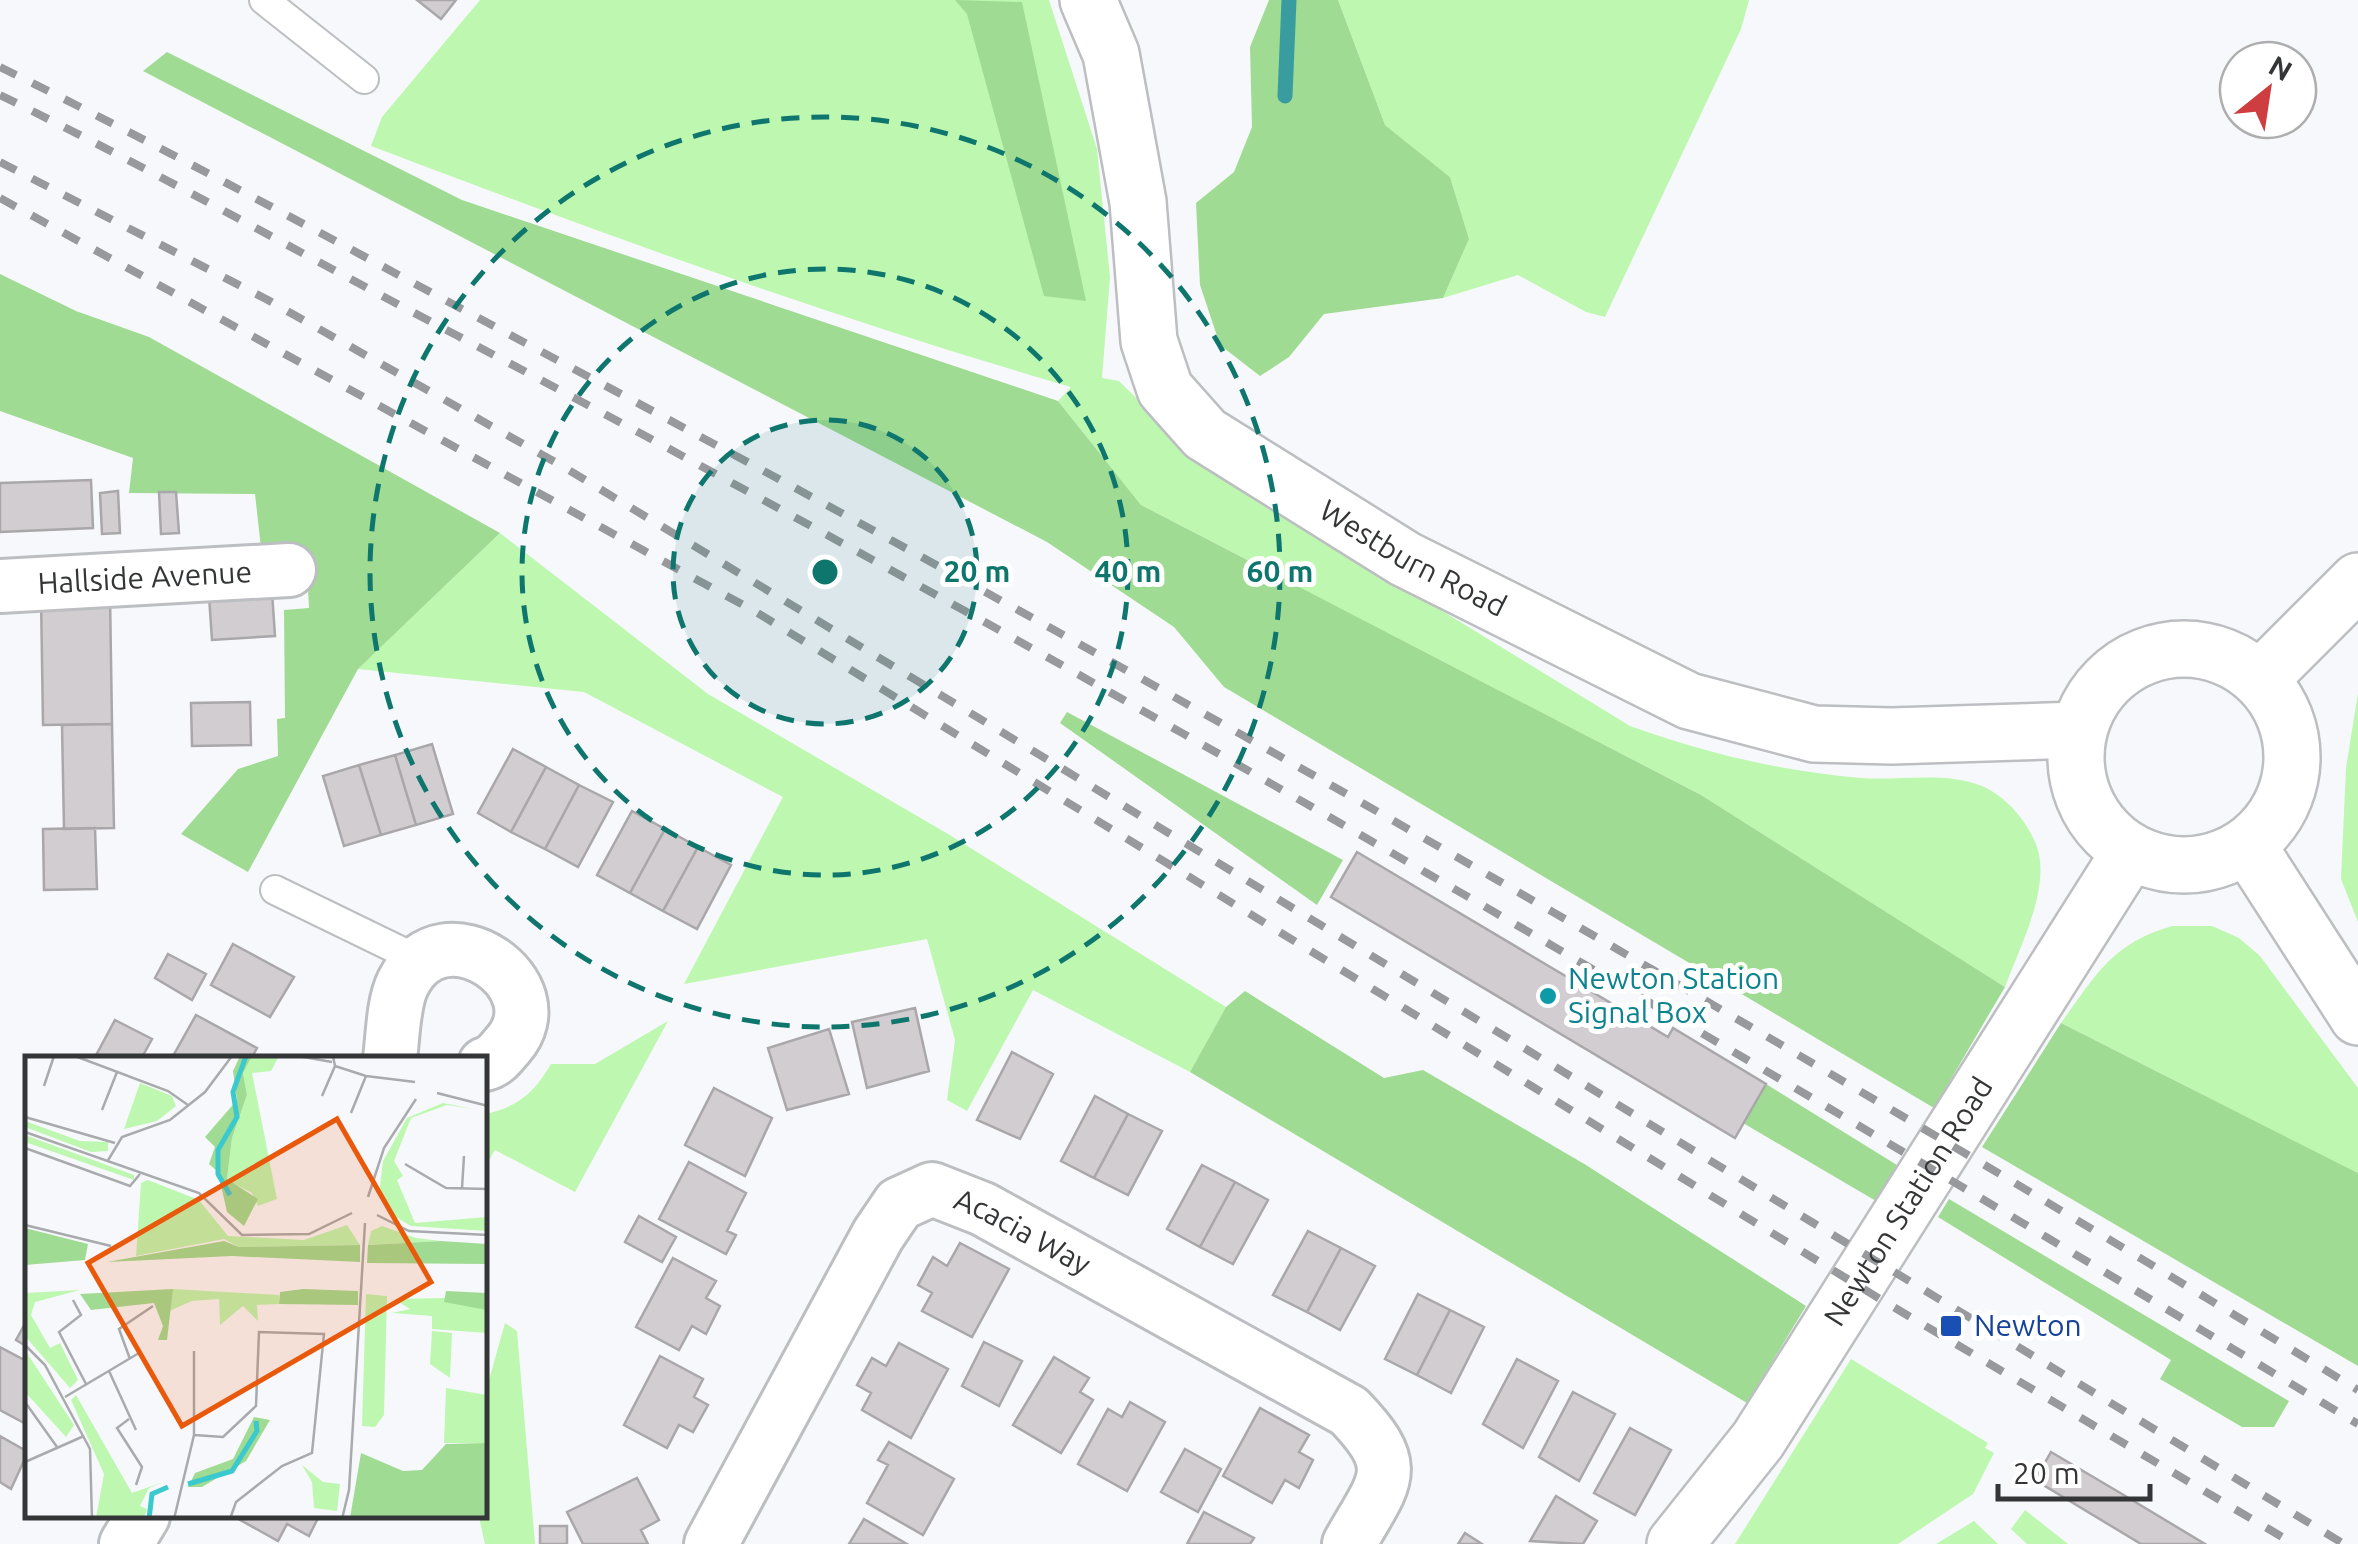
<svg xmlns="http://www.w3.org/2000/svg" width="2358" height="1544" viewBox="0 0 2358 1544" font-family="Ubuntu,sans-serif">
  <rect width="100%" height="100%" fill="#f7f8fc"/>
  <!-- green -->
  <path fill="#bdf7b0" d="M480 0H1049L1097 149 1110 277 1102 378 1119 381 1204 465 1630 726C1705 753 1780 771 1861 778 1899 781 1945 771 1982 786 2007 797 2028 822 2037 847 2051 889 2019 948 2005 987L1701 795 1141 505 1058 401 1071 387C833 318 602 234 371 146L382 117Z
    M1338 0H1749L1741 29 1605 317 1586 312 1518 275 1443 298 1469 239 1450 177 1385 125Z
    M500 533 708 694 948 834 1226 1007 1190 1072 1033 990 967 1111 947 1100 955 1040 927 939 684 984 783 797 584 692 358 669Z
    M2358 693V922L2341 879 2346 768Z
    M2172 926H2212L2239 938 2260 956 2358 1088V1173L2061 1023C2096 975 2111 944 2172 926Z
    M668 1021 575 1192 495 1150 485 1167V1114C518 1107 534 1093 551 1064H595Z
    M505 1323 517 1331 535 1544H485L479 1517 485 1516V1394Z
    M1851 1359 1988 1443 1985 1448 1994 1453 1973 1494 1898 1544H1735Z
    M2025 1510 2068 1544H2027L2011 1529Z
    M1974 1521 1998 1544H1936Z"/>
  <!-- forest -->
  <path fill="#9fdb92" d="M955 0 1022 2 1086 301 1044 296 967 14Z
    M1269 0H1338L1385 125 1450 177 1469 239 1443 298 1324 314 1289 357 1260 376 1220 345 1200 285 1196 203 1234 172 1252 127 1250 47Z
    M167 52 462 200 1058 401 1141 505 1701 795 2005 987 1934 1108 1224 687 1174 627 1047 542 143 71Z
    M0 274 76 311 149 337 500 533 358 669 248 872 181 834 238 769 278 756 277 719 285 718 284 610 309 608 306 550 261 548 255 494 129 493 133 458 0 411Z
    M1067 712 1343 860 1317 905 1060 723Z
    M1245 991 1384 1078 1423 1070 1586 1165 1806 1306 1747 1403 1190 1072 1226 1007Z
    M2061 1023 2358 1173V1366L1982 1147Z
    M1766 1084 1897 1165 1876 1201 1743 1123Z
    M1949 1199 2289 1401 2274 1427H2242L2160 1379 2171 1360 1938 1217Z"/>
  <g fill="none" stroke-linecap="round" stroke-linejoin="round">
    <!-- stream -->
    <path stroke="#399da0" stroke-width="15" d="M1285 96 1289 0"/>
  </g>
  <!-- building -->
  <path fill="#d1cdd0" stroke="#aaa7aa" stroke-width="2.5" d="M417 0H456L441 19Z
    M91 480 93 528 0 532V483Z
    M118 491 120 533 102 534 100 493Z
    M159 492H176L179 533 161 534Z
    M272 592 275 636 212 640 209 596Z
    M110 596 112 724 43 725 41 597Z
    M250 702 251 745 192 746 191 703Z
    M112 724 114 828 64 829 62 725Z
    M432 744 453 814 416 825 395 755Z
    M513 749 546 767 511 832 478 813Z
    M395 755 416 825 381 835 359 765Z
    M359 765 381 835 344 846 323 776Z
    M546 767 579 785 545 849 511 832Z
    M579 785 613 802 578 867 545 849Z
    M632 811 665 829 630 893 597 875Z
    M95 828 97 889 44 890 43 829Z
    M665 829 698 847 663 911 630 893Z
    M698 847 731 865 697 929 663 911Z
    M1357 852 1668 1037 1673 1028 1766 1084 1735 1138 1331 897Z
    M233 944 294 977 270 1017 211 985Z
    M168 954 206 974 192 1000 155 978Z
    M915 1008 929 1071 867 1088 852 1022Z
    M196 1015 257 1048 251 1059 173 1056Z
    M115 1020 152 1039 141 1059H94Z
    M829 1029 849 1094 787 1110 768 1048Z
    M1012 1052 1053 1074 1020 1139 977 1120Z
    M714 1088 772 1118 745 1176 685 1145Z
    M1095 1096 1128 1114 1094 1178 1061 1161Z
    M1128 1114 1162 1131 1128 1195 1094 1178Z
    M689 1162 746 1193 727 1231 736 1235 726 1254 659 1219Z
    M1202 1165 1235 1182 1200 1247 1167 1229Z
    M1235 1182 1268 1200 1233 1264 1200 1247Z
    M639 1216 676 1237 662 1262 625 1242Z
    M1308 1231 1341 1248 1307 1312 1273 1295Z
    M960 1243 1009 1269 972 1337 922 1311 932 1293 918 1285 933 1257 947 1266Z
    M1341 1248 1375 1266 1340 1330 1307 1312Z
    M673 1258 716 1281 706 1298 720 1306 706 1334 692 1326 679 1350 636 1327Z
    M1418 1294 1450 1310 1417 1375 1385 1359Z
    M1450 1310 1484 1327 1451 1393 1417 1375Z
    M28 1318V1347L16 1340Z
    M984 1342 1022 1361 999 1406 962 1386Z
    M899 1343 948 1369 911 1438 862 1410 871 1393 857 1385 872 1358 886 1366Z
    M0 1347 28 1362 26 1424 0 1410Z
    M660 1356 703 1379 694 1397 708 1405 693 1432 679 1425 667 1448 624 1425Z
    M1054 1357 1089 1378 1080 1392 1093 1400 1061 1453 1013 1425Z
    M1517 1359 1558 1381 1523 1448 1483 1424Z
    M1573 1392 1615 1414 1579 1481 1539 1457Z
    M1130 1402 1165 1422 1127 1491 1078 1464 1108 1409 1122 1417Z
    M1260 1408 1309 1435 1299 1452 1313 1460 1299 1488 1285 1480 1272 1503 1223 1476Z
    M1630 1428 1671 1450 1635 1515 1594 1493Z
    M0 1436 28 1452 11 1489 0 1482Z
    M889 1442 954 1479 923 1535 867 1503 888 1465 878 1460Z
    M1185 1449 1221 1469 1198 1512 1161 1492Z
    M2051 1452 2122 1494 2205 1544H2141L2035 1480Z
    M637 1478 659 1520 641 1530 648 1544H583L567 1512Z
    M1556 1496 1597 1521 1583 1544 1530 1541Z
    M1204 1512 1254 1538 1250 1544H1187Z
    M233 1516H319L309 1536 287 1524 278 1541Z
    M864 1519 907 1544H849Z
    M540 1526H567V1544H540Z
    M1465 1533 1482 1544H1458Z"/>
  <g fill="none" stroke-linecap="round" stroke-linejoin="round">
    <defs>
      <path id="lane" d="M264 0 364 79
        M275 890 421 961"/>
      <g id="street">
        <path id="s1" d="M0 586 289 570"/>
        <path d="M390 1059C393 1036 393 1003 403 983 443 903 561 985 508 1045 501 1053 496 1061 485 1064"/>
        <path d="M126 1544 143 1516"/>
        <path id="s2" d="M711 1544 878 1235 899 1204 932 1189 983 1209 1349 1411C1405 1469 1385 1480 1349 1544"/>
      </g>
      <g id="secondary">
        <path id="s3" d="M1088 0 1111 54 1138 202 1149 341 1165 389 1205 434 1405 559 1689 701 1814 734 1892 736 2078 730"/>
        <circle cx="2184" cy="757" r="108"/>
        <path d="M2260 679 2358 581"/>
        <path d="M2248 846 2358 1017"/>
        <path id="s4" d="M1675 1544 1758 1440 2130 852"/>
      </g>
    </defs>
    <!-- lane casing -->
    <use href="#lane" stroke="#bdbec2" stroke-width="32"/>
    <!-- street casing -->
    <use href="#street" stroke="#bdbec2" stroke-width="58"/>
    <!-- secondary casing -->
    <use href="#secondary" stroke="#bdbec2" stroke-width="60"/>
    <!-- lane -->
    <use href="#lane" stroke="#fff" stroke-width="28"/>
    <!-- street -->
    <use href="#street" stroke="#fff" stroke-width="52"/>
    <!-- secondary -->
    <use href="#secondary" stroke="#fff" stroke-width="55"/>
    <!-- rail -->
    <path stroke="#98999c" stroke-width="8" stroke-dasharray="18 18" stroke-linecap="butt" d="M0 67C199 165 393 273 589 377 1189 697 1778 1036 2358 1390
      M0 95C155 171 305 256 458 336 1104 677 1732 1047 2358 1424
      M0 162 266 299 562 466 2344 1544
      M0 198 756 612 1885 1302 2294 1544"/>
  </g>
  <!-- distance rings -->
  <circle cx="825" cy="572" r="152" fill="#0f766e" fill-opacity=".12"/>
  <g fill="none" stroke="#0f766e" stroke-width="5" stroke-dasharray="18 12">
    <circle cx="825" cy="572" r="152"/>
    <circle cx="825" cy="572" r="303"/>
    <circle cx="825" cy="572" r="455"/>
  </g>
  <!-- markers -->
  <circle fill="#0f9aa8" stroke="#fff" stroke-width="4" cx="1548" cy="996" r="10"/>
  <rect fill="#1a4fb4" stroke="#fff" stroke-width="4" x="1939" y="1314" width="24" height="24" rx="5"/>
  <g text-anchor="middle" stroke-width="10" stroke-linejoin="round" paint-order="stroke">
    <!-- street labels -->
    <g font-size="30" fill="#343536" stroke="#fff">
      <text dy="10" stroke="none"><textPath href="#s3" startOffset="702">Westburn Road</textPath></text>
      <text dy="10" stroke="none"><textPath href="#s1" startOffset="145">Hallside Avenue</textPath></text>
      <text dy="10" stroke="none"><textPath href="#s4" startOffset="415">Newton Station Road</textPath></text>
      <text dy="10" stroke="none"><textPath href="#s2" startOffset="525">Acacia Way</textPath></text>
    </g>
    <!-- culture labels -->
    <g font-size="30" fill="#0d838f" stroke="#fff" text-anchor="start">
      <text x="1568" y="989">Newton Station<tspan x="1568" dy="34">Signal Box</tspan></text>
    </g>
    <!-- transit labels -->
    <g font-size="30" fill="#164399" stroke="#fff" text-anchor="start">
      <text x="1974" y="1336">Newton</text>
    </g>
  </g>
  <!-- overview -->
  <g transform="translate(25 1056)">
    <rect width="462" height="462" fill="#f7f8fc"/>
    <path d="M227 0H254L246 15 227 17 252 143 233 150 227 137 202 124 207 82 222 39 218 17ZM115 27 147 40 151 50 132 65 99 73ZM418 47 448 53 422 49 386 62 369 105 378 120 372 124 390 167 462 161V175L386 170 364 157 354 138 358 105 382 62ZM0 65 55 85 83 86V95L66 96 0 71ZM0 79 109 119V124L0 86ZM123 124 174 144 203 180 279 184 322 169 335 189 214 191 199 183 111 200 116 127ZM357 170 391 182 416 185 343 189 346 175ZM148 233 254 239V248L232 249 233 265 218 250 195 269 194 243 167 245 142 256ZM55 234 10 246 6 259 25 292 35 287 53 324 45 332 0 280V237ZM341 238 362 240 359 359 350 371 337 370ZM419 242 462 254V277L407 273V260L367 257 385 253 369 243ZM407 275 427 277 425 322 405 308ZM0 294 49 369 41 381 0 336ZM421 332 462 339V387H419ZM51 339 107 437 138 426 124 432 115 450 122 453 119 462H71L79 418 46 344ZM277 409 298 426 315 428 312 455 289 452 287 426Z" fill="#bdf7b0"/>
    <path d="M215 0H227L218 17 222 39 207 82 202 123 233 143 219 170 202 156 193 116 184 108 190 91 180 81 212 44 208 15ZM0 172 63 188 60 204 0 209ZM199 185 214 191 335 189V206L207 200 82 206ZM416 185 462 188V208L342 207 343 189ZM148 233 142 284H133L138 270 129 247 66 254 55 238ZM278 233 333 235V249L254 248 255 236ZM421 235 462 237V254L419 246ZM229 361 245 364 221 405 177 431H163L170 417 208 403ZM462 387V462H325L336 397 378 415 397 414 421 388Z" fill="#9fdb92"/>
    <path fill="none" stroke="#3bc9ce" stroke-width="5" d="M205 139 193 118V94L212 61 208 36 221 0M163 428 207 415 232 375 231 365M124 463 127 438 143 431"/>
    <path fill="none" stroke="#a9aaad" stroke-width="2.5" d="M50 0 143 35 163 49M273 0 307 6M308 0 310 10 341 20 390 26M19 30 29 0M412 37 463 50M297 40 310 10M77 54 92 16M326 57 341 20M0 61 90 87M0 76 174 137 217 179 284 178 327 157M0 92 105 130 115 118M82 106 97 81 145 64 180 36 207 0M380 108 421 132 463 133M437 132 439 100M343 141 359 92 391 43M352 159 384 175 463 179M0 169 86 190M48 244 56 259 34 276 61 328M0 289 20 309 65 393 67 463M105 303 94 273 128 250M84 315 111 374M40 341 114 297M0 346 32 391M104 363 92 372 117 411 111 429M169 379 198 381 231 350 234 276 299 278 287 397 257 410 211 446 205 463M0 406 59 380M149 463 169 379V295M317 463 324 434 340 167"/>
    <path fill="#e8590c" fill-opacity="0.15" stroke="#e8590c" stroke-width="5" d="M312 63 406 226 157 370 63 207Z"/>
    <rect width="462" height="462" fill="none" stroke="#343536" stroke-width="5"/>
  </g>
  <circle cx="825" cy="572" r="15" fill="#0f766e" stroke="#fff" stroke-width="5"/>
  <g font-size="30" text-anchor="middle" font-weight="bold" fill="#0f766e" stroke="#fff" stroke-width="10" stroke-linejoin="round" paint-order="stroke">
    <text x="977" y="582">20 m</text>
    <text x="1128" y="582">40 m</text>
    <text x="1280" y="582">60 m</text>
  </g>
  <!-- north arrow -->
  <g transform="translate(2268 90) rotate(30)"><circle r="48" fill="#ffffff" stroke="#aeaeaf" stroke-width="2.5"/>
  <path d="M0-8L18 38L0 25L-18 38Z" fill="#ce3e40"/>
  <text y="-15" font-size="28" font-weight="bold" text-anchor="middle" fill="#343536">N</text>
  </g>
  <!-- scale -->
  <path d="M1998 1484v15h152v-15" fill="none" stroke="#343536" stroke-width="5"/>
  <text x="2013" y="1484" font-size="30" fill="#343536" stroke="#ffffff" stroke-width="8" paint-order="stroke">20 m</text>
</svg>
